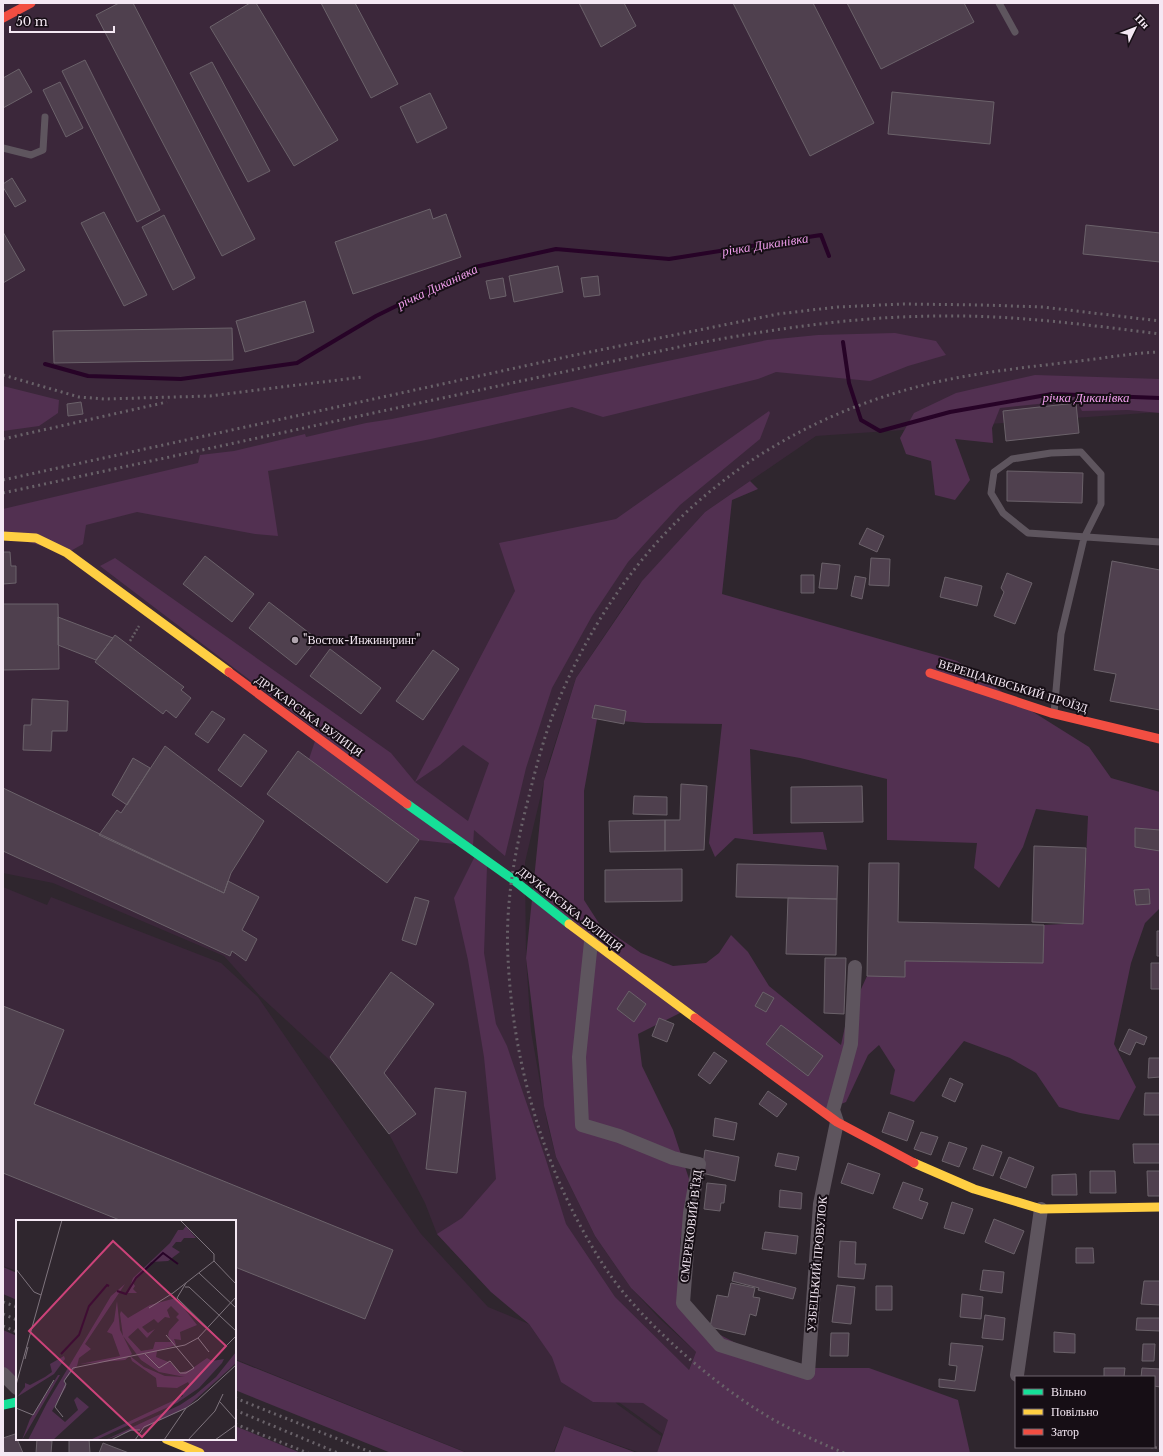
<svg xmlns="http://www.w3.org/2000/svg" width="1163" height="1456" viewBox="0 0 1163 1456" font-family="'Libre Baskerville',serif">
  <rect width="100%" height="100%" fill="#2f262e"/>
  <!-- built -->
  <path fill="#3b273a" d="M3 3H1160V412L816 436 705 512 637 587 576 678 548 765 525 862 526 958 531 1031 547 1122 556 1157 595 1236 631 1288 659 1318 696 1352 663 1434 620 1403 574 1355 530 1316 491 1292 437 1234 425 1203 389 1134 336 1066 260 996 224 956 53 883 3 873Z
    M3 887 47 905 51 897 221 963 258 997 421 1234 488 1307 529 1324 552 1356H575L617 1404 661 1436 658 1453H640L564 1426 553 1453H468L235 1359V1221H17V1271L3 1266Z"/>
  <!-- green -->
  <path fill="#523051" fill-rule="evenodd" d="M895 333 936 341 946 355 908 366 870 381 776 372 758 379 603 417 572 407 431 439 268 471 278 536 255 534 137 512 86 525 83 544 67 553 3 535V509L198 463 200 455 234 451 305 434 306 437 366 423 392 419 767 340 818 335Z
    M1035 375 1160 379V413L1128 410 1082 411 1076 400 1000 408 992 428 993 443 955 439 970 480 955 500 935 495 931 461 906 454 900 438 914 413 956 393Z
    M3 386 59 400 58 413 39 426 3 431Z
    M769 411 770 413 760 439 680 505 628 562 592 616 552 688 526 768 505 856 474 830 473 846 419 840 309 759 318 732 100 566 115 558 391 753 415 782 515 591 499 543 616 519ZM463 745 489 763 468 821 415 782 440 765Z
    M750 481 758 489 732 500 722 594 957 661 1014 700 1089 747 1111 778 1160 792V908L1145 923 1131 963 1114 1044 1136 1087 1119 1120 1080 1113 1059 1107 1036 1073 1010 1058 964 1041 914 1102 890 1094 895 1070 879 1045 868 1055 846 1102 822 1112 684 1011 638 1034 642 1066 673 1130 690 1182 680 1243 683 1303 707 1328 770 1361 815 1368H869L958 1400 970 1453H657L668 1420 643 1403 593 1402 561 1382 552 1357 529 1324 491 1292 437 1234 462 1218 496 1179 484 1057 468 960 454 898 476 854 487 866 484 953 496 1024 507 1046 546 1160 566 1224 615 1297 689 1370 696 1352 631 1288 595 1236 556 1157 544 1106 526 958 544 781 576 678 642 581 705 512ZM597 719 645 723 722 724 709 843 715 857 735 838 827 850 823 832 753 834 750 749 800 758 887 779V840L977 843 974 868 999 888 1023 847 1036 809 1088 816 1083 923 1044 925 1043 963 905 961 867 976 846 1022 841 1045 769 986 748 952 731 935 719 953 706 963 673 966 641 953 600 925 584 900V791Z
    M3 1267 17 1273V1300L3 1294Z
    M3 1330 17 1336V1388L3 1374Z
    M235 1360 467 1453H391L235 1390Z
    M235 1426 301 1453H202L167 1439H235Z
    M564 1426 637 1453H554Z"/>
  <g fill="none" stroke-linecap="round" stroke-linejoin="round">
    <!-- stream -->
    <path stroke="#270327" stroke-width="4" d="M843 342 849 383 861 420 880 431 950 412 1052 394 1160 398
      M45 364 88 376 181 379 297 363 376 316 475 267 556 249 669 259 821 235 829 256"/>
  </g>
  <!-- building -->
  <path fill="#4f404e" stroke="#6b626a" d="M119 3H133L255 239 222 256 96 15Z
    M250 3H256L338 140 294 166 210 27Z
    M321 3H355L398 84 371 98Z
    M579 3H624L636 26 601 47Z
    M733 3H813L874 123 810 156Z
    M847 3H964L974 22 881 69Z
    M85 60 160 210 137 222 62 71Z
    M212 62 270 171 248 182 190 73Z
    M19 69 32 92 3 108V78Z
    M60 82 83 128 66 137 43 90Z
    M892 92 994 102 990 144 888 134Z
    M430 93 447 128 417 143 400 107Z
    M12 178 26 201 15 207 3 187V184Z
    M430 209 433 219 446 214 461 257 353 294 335 242Z
    M104 212 147 295 124 306 81 223Z
    M164 215 195 278 173 290 142 227Z
    M1086 225 1160 233V262L1083 254Z
    M3 232 25 270 3 283Z
    M558 266 563 292 514 302 509 276Z
    M598 276 600 295 584 297 581 278Z
    M503 278 506 296 490 299 486 281Z
    M305 301 314 332 245 352 236 321Z
    M232 328 233 360 54 363 53 331Z
    M81 402 83 414 68 416 67 404Z
    M1076 403 1079 433 1006 441 1003 411Z
    M1007 471 1083 473 1082 503 1007 501Z
    M867 528 884 536 877 552 859 544Z
    M3 552H10L11 566H16V583L3 584Z
    M205 556 254 594 232 622 183 584Z
    M871 558 890 559 889 586 869 585Z
    M1112 561 1160 570V710L1110 701 1116 674 1094 670Z
    M822 563 840 565 837 589 819 588Z
    M1007 573 1032 583 1015 624 994 616 1004 592 1001 588Z
    M801 575H814V593H801Z
    M855 576 866 578 862 599 851 596Z
    M945 577 982 586 977 606 940 597Z
    M269 602 317 639 296 665 249 628Z
    M3 604H58L59 669 3 670Z
    M58 617 113 638 96 660 58 645Z
    M115 635 184 687 181 690 191 698 176 718 166 710 163 714 95 662Z
    M330 649 381 688 361 714 310 676Z
    M433 650 459 669 423 720 396 701Z
    M32 699 68 701 67 731H52L51 751 23 750 24 725H31Z
    M595 705 626 711 624 724 592 718Z
    M212 711 225 719 208 743 195 734Z
    M244 734 267 751 241 787 218 770Z
    M165 746 264 821 231 873 224 893 99 835 117 810 121 813Z
    M298 751 419 840 387 883 267 794Z
    M133 758 150 768 127 805 112 795Z
    M681 784 707 786 704 850 665 851V820H680Z
    M862 786 863 822 791 823V787Z
    M3 788 224 893 228 881 259 897 242 930 257 939 246 961 232 951 230 956 3 851Z
    M634 796 667 797V815L633 814Z
    M665 820V851L610 852 609 821Z
    M1135 828 1160 830V851L1135 847Z
    M1034 846 1086 848 1083 924 1032 922Z
    M869 863H899L898 922 1044 925 1043 963 905 961V977L867 976Z
    M737 864 838 866 837 899 736 897Z
    M682 869V901L605 902V870Z
    M1149 889 1150 904 1136 905 1134 890Z
    M415 897 429 901 416 945 402 940Z
    M788 898 837 899 836 955 786 954Z
    M1157 931H1160V956H1157Z
    M825 958H846L844 1014 824 1013Z
    M1151 963H1160V989H1151Z
    M391 972 434 1004 384 1073 416 1114 389 1134 330 1057Z
    M629 991 646 1004 634 1022 617 1009Z
    M763 992 774 998 766 1012 755 1006Z
    M3 1006 64 1030 34 1104 393 1250 365 1319 235 1267V1221H122L3 1173Z
    M659 1018 674 1024 667 1042 652 1036Z
    M781 1025 823 1056 808 1076 766 1044Z
    M1129 1029 1147 1037 1144 1045 1136 1042 1130 1055 1119 1050Z
    M714 1052 727 1061 710 1084 698 1075Z
    M1149 1058H1160V1077L1148 1078Z
    M950 1078 963 1084 955 1102 942 1096Z
    M435 1088 466 1092 457 1173 426 1169Z
    M768 1091 787 1104 777 1117 759 1104Z
    M1145 1093H1160V1115H1144Z
    M889 1112 914 1121 907 1141 882 1132Z
    M715 1118 737 1123 734 1140 713 1136Z
    M921 1132 938 1137 931 1155 914 1149Z
    M949 1142 967 1148 959 1167 942 1161Z
    M1133 1144H1160V1163H1134Z
    M982 1145 1002 1152 993 1176 973 1169Z
    M705 1150 739 1157 735 1181 702 1173Z
    M778 1153 799 1157 796 1170 775 1166Z
    M1009 1157 1034 1167 1026 1188 1000 1178Z
    M848 1163 880 1174 873 1194 841 1183Z
    M1090 1171H1115L1116 1193H1090Z
    M1147 1171H1160V1196H1148Z
    M1076 1174 1077 1195H1052V1175Z
    M903 1182 923 1189 919 1200 928 1203 922 1219 893 1208Z
    M707 1183 726 1185 724 1203H721L720 1211 704 1209Z
    M780 1190 802 1193 801 1209 779 1207Z
    M952 1202 973 1209 964 1234 944 1228Z
    M994 1219 1024 1231 1014 1254 985 1242Z
    M765 1232 798 1236 796 1254 762 1249Z
    M840 1241 856 1242 855 1264H866L864 1279 838 1277Z
    M1076 1248H1093L1094 1263H1076Z
    M983 1270 1004 1272 1002 1293 980 1290Z
    M734 1272 796 1288 793 1299 758 1290 759 1288 732 1281Z
    M1144 1281H1160V1305L1141 1304Z
    M731 1283 755 1288 753 1297 760 1298 756 1316 750 1314 745 1335 710 1327 717 1295 728 1297Z
    M837 1285 855 1287 851 1324 832 1322Z
    M876 1286H892V1310H876Z
    M962 1294 983 1297 981 1319 960 1317Z
    M985 1315 1005 1318 1003 1340 982 1338Z
    M1137 1318H1160V1331L1136 1330Z
    M1054 1332 1075 1334V1353L1054 1352Z
    M831 1333H849L848 1356H830Z
    M951 1343 983 1346 975 1391 939 1387V1379L955 1381 957 1366 949 1365Z
    M1143 1344H1155L1154 1361H1142Z
    M1104 1368H1125L1124 1377H1104Z
    M1142 1368 1160 1369V1387L1154 1386V1377H1141Z
    M15 1434 23 1453H4L3 1438Z
    M37 1439 52 1441 51 1453H36Z
    M69 1439H89L90 1453H69Z
    M103 1443 129 1453H99Z"/>
  <g fill="none" stroke-linecap="round" stroke-linejoin="round">
    <!-- path -->
    <path stroke="#655d64" stroke-width="2.5" stroke-dasharray="2 2" stroke-linecap="butt" d="M130 641 139 626
      M1151 1447 1160 1448"/>
    <!-- lane -->
    <path stroke="#5e555e" stroke-width="7" d="M999 3 1015 32
      M3 148 31 155 43 150 45 117
      M1054 713 1061 634 1084 538 1101 504V474L1081 452 1051 453 1012 459 994 472 991 493 1003 513 1028 533 1160 542"/>
    <!-- street -->
    <path stroke="#5e555e" stroke-width="14" d="M591 942 579 1057 582 1125 619 1136 673 1158 699 1164 690 1213 683 1303 720 1345 808 1373 820 1204 837 1122 833 1110 851 1044 855 967
      M3 1374 17 1388
      M1017 1375 1041 1209"/>
    <!-- fast -->
    <path stroke="#16e098" stroke-width="9" d="M407 804 511 878 569 924
      M3 1405 17 1402"/>
    <!-- slow -->
    <path stroke="#ffcf43" stroke-width="9" d="M3 536 36 538 67 553 229 672
      M569 924 695 1018
      M914 1163 974 1189 1041 1209 1160 1207
      M166 1439 200 1453"/>
    <!-- jam -->
    <path stroke="#f24e42" stroke-width="9" d="M3 18 31 3
      M229 672 407 804
      M930 673 1051 713 1160 739
      M695 1018 837 1122 914 1163"/>
    <!-- rail -->
    <path stroke="#696269" stroke-width="3" stroke-dasharray="2 4" stroke-linecap="butt" d="M3 375 79 397 104 399 210 396 362 377
      M3 439 167 402
      M3 480 575 355 778 314 837 307 904 304 983 305 1043 307 1160 321
      M3 493 688 345C773 329 857 316 943 316 1016 315 1088 325 1160 334
      M3 1302 17 1307
      M3 1314 17 1320
      M3 1326 17 1332
      M235 1398 373 1453
      M235 1410 338 1453
      M235 1424 308 1453
      M844 1453C814 1440 783 1427 756 1409 706 1377 639 1319 606 1269 546 1178 513 1067 508 958 505 903 515 849 529 796 536 767 544 737 555 709 590 622 644 543 718 485 778 437 849 404 924 385 972 373 1021 368 1070 362 1100 359 1130 353 1160 352"/>
  </g>
  <!-- markers -->
  <circle fill="#afa4ae" stroke="#160e15" stroke-width="1.5" cx="295" cy="640" r="4"/>
  <g text-anchor="middle" stroke-width="4" stroke-linejoin="round" paint-order="stroke">
    <!-- poi labels -->
    <g font-size="12" fill="#f4e8f3" stroke="#160e15" text-anchor="start">
      <text x="303" y="644">"Восток-Инжиниринг"</text>
    </g>
    <!-- street labels -->
    <g font-size="12" fill="#f4e8f3" stroke="#160e15">
      <text transform="translate(1013 686) rotate(17)" y="4">ВЕРЕЩАКІВСЬКИЙ ПРОЇЗД</text>
      <text transform="translate(309 716) rotate(36)" y="4">ДРУКАРСЬКА ВУЛИЦЯ</text>
      <text transform="translate(570 909) rotate(38)" y="4">ДРУКАРСЬКА ВУЛИЦЯ</text>
      <text transform="translate(691 1226) rotate(-83)" y="4">СМЕРЕКОВИЙ В'ЇЗД</text>
      <text transform="translate(817 1264) rotate(-85)" y="4">УЗБЕЦЬКИЙ ПРОВУЛОК</text>
    </g>
    <!-- water labels -->
    <g font-size="13" font-style="italic" fill="#f09eec" stroke="#160e15">
      <text transform="translate(765 244) rotate(-9)" y="5">річка Диканівка</text>
      <text transform="translate(437 286) rotate(-25)" y="5">річка Диканівка</text>
      <text x="1086" y="402">річка Диканівка</text>
    </g>
  </g>
  <!-- overview -->
  <g transform="translate(16 1220)">
    <rect width="220" height="220" fill="#2f262e"/>
    <path d="M170 6 180 18H168L165 22H160L156 27 164 32 152 41 135 42 117 63 119 66 117 69 121 73H112L117 58 154 23 162 10H167ZM109 64 69 124 75 129 63 138 61 146 48 161 50 167 36 191 49 202 62 190 58 180 61 177 73 187 37 220H12L31 183 95 76ZM160 78 181 105 164 112 165 120 158 119 160 125 141 131 140 137 155 143 164 153 174 150 191 138 196 141 208 139 206 143 183 168 161 183 80 220H74L167 176 165 171 174 166 172 162 161 168 141 167 140 158 116 141 114 136 128 147 149 156 169 157 143 152 125 140 107 116 104 94 106 88 105 91 112 98 134 85ZM155 86 163 94 160 97 163 100 153 111 152 115 155 122H139L137 129 125 131 112 117 122 108 131 118 139 109 132 113 126 107 138 99 142 103 149 97 154 98 151 90ZM101 81 104 110 116 134 109 140 64 144 104 136 96 114 91 112 98 101ZM220 132 219 144 170 188 124 210 115 211 89 220 164 185 179 175 200 157ZM48 136 49 139 38 154 1 177 9 167V163L14 165 29 157 36 152 34 144ZM42 155H44L6 220 14 199Z" fill="#523051" fill-rule="evenodd"/>
    <path fill="none" stroke="#270327" stroke-width="2" d="M101 71 110 74 120 58 147 33 162 44M45 134 63 115 73 86 91 65 93 66"/>
    <path fill="none" stroke="#7e747d" stroke-width="1" d="M164 0 198 34V41L220 64M0 49 18 72 25 75M183 53 220 88M170 63 161 78 210 126 220 116M169 67H173L220 111M133 88 157 73 198 41M182 118 193 132M129 134 143 148 154 141 164 153H170L178 148 150 115M9 139 12 127M0 165 46 0M204 182 220 200M0 188 17 195 38 160M47 197 39 187 50 164 48 161 57 148 169 125 182 118 220 77M95 220 115 210H124M119 220 128 207 170 188 182 180 220 145M148 220 170 188M172 220 199 191 207 174M199 220 220 205"/>
    <path fill="#cc4279" fill-opacity="0.15" stroke="#cc4279" stroke-width="2" d="M97 21 210 126 126 217 13 111Z"/>
    <rect width="220" height="220" fill="none" stroke="#f4e8f3" stroke-width="2"/>
  </g>
  <!-- border -->
  <rect width="1163" height="1456" fill="none" stroke="#f4e8f3" stroke-width="8"/>
  <!-- legend -->
  <rect x="1015" y="1376" width="140" height="72" fill="#160e15" stroke="#6f656e"/>
  <rect x="1023" y="1389" width="20" height="6" fill="#16e098" stroke="#6f656e"/>
  <text x="1051" y="1396" font-size="12" fill="#f4e8f3">Вільно</text>
  <rect x="1023" y="1409" width="20" height="6" fill="#ffcf43" stroke="#6f656e"/>
  <text x="1051" y="1416" font-size="12" fill="#f4e8f3">Повільно</text>
  <rect x="1023" y="1429" width="20" height="6" fill="#f24e42" stroke="#6f656e"/>
  <text x="1051" y="1436" font-size="12" fill="#f4e8f3">Затор</text>
  <!-- north arrow -->
  <g transform="translate(1135 28) rotate(47)" stroke="#160e15" stroke-width="3" paint-order="stroke">
  <path d="M0-3L7 15L0 10L-7 15Z" fill="#f4e8f3"/>
  <text y="-6" font-size="11" font-weight="bold" text-anchor="middle" fill="#f4e8f3">Пн</text>
  </g>
  <!-- scale -->
  <path d="M10 26v6h104v-6" fill="none" stroke="#f4e8f3" stroke-width="2"/>
  <text x="16" y="26" font-size="12" fill="#f4e8f3" stroke="#160e15" stroke-width="3" paint-order="stroke">50 m</text>
</svg>
